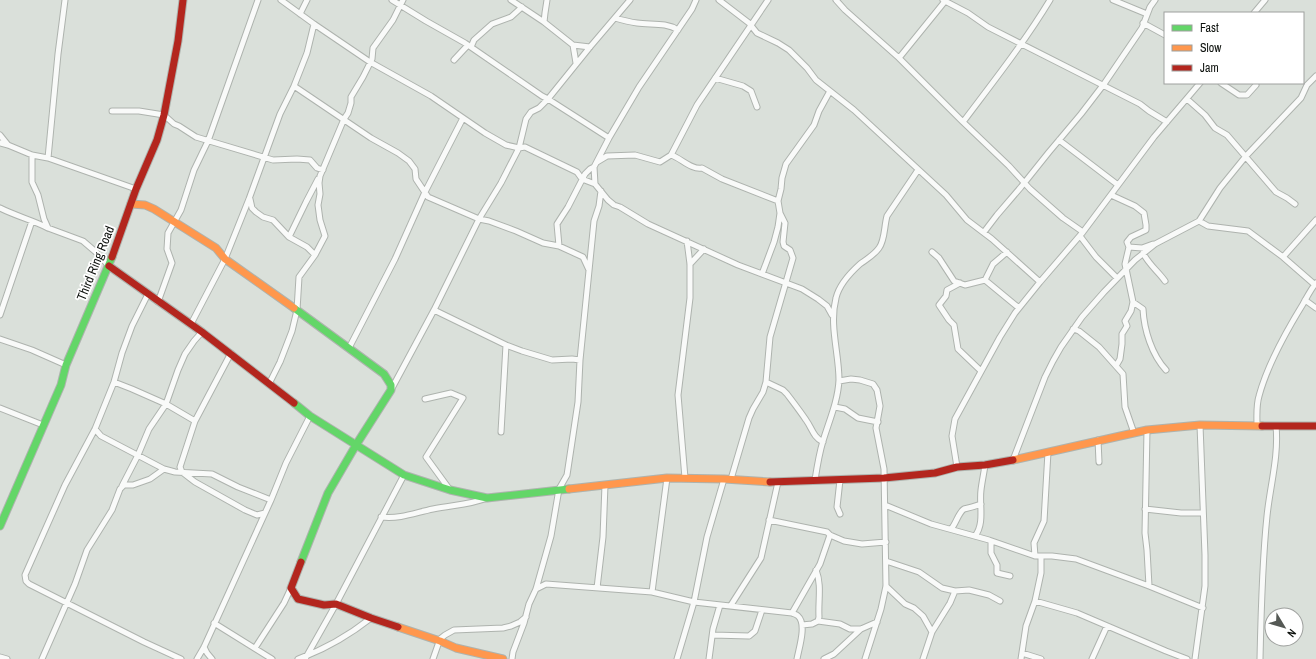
<svg xmlns="http://www.w3.org/2000/svg" width="1316" height="659" viewBox="0 0 1316 659" font-family="'Archivo Narrow',sans-serif">
  <rect width="100%" height="100%" fill="#dae0da"/>
  <g fill="none" stroke-linecap="round" stroke-linejoin="round">
    <defs>
      <path id="street" d="M281 0 314 24 370 62 431 96 485 133 506 145 519 148 525 147 577 172 582 179 595 184
        M392 0 426 21 465 43 542 96 548 99 609 138
        M511 0 544 22 573 45 590 47
        M696 0 692 9 639 87 609 138 594 167 595 184 608 200 614 205 620 207 648 224 738 265 802 289 818 299 827 306 832 315
        M719 0 749 23 757 33 778 43 789 50 807 68 816 80 854 110 946 195 967 220 992 239 1040 282
        M768 0 697 105 671 155C681 158 691 170 702 168L722 179 778 201
        M836 0 845 10 899 58 963 122 1009 166 1030 189 1063 218 1083 232
        M943 0 968 13 988 27 1140 104 1149 111 1167 122
        M1113 0 1147 14
        M1254 13 1265 0
        M300 14 307 0
        M615 18C622 20 630 22 637 23 651 25 666 22 678 30
        M544 22 545 13 547 0
        M1143 23 1165 35
        M573 45 576 63
        M471 47 474 40 492 24 511 17 522 7
        M899 58 946 0
        M454 60 468 45
        M715 78 743 86 751 91 757 107
        M1221 83 1239 95H1247L1256 85
        M294 86 371 138 398 153 409 161 415 169 416 179 428 197 479 219 489 221 516 231 543 243 559 246 583 257 589 270
        M1187 99 1205 115 1215 128 1227 135 1276 192 1287 198 1295 204
        M112 111H139L164 115 174 124 179 126 196 137 273 160 297 159 310 160 317 168 323 170
        M963 122C993 82 1024 43 1050 0
        M0 135 8 145
        M1059 140 1118 185
        M0 143 8 145 32 155 48 158 136 189
        M32 155V182L38 195 44 219 48 228 83 241 97 253 109 266
        M48 158 58 54 65 0
        M597 162 607 156 635 155 660 162 671 155
        M1111 195 1135 206 1144 213 1146 225V230L1131 237 1127 242 1129 247 1125 264 1133 302 1131 311 1125 321 1127 326 1122 334V344L1120 359 1116 366
        M250 199 252 208 256 212 263 217 273 220 289 237 307 247 315 255
        M0 208C16 216 32 220 48 228
        M1199 221 1208 226 1248 231 1283 257
        M984 232 997 215 1021 187 1049 152 1081 114 1104 84 1142 28 1150 7 1155 0
        M1080 236 1096 257 1117 278
        M289 237 306 202 318 179
        M559 246 557 224 568 207 585 174 590 169 594 167
        M1129 247 1142 248 1153 244
        M932 252 939 258 954 281 965 285 985 280
        M1007 252 993 264 985 280 1019 308
        M1143 253C1149 265 1158 271 1165 281
        M690 264 704 249
        M762 274 774 242 778 227 780 213 778 201 781 189 782 178 786 164 814 125 819 111 830 91
        M960 283 947 290 946 296 939 305 949 320 954 325 958 349 981 371
        M1314 284 1283 257 1316 220
        M148 294 132 326 122 353 114 382 95 429 65 485 25 575 26 581 29 584 144 642 181 659
        M1305 300 1316 308
        M158 302 172 263 167 249 168 233 181 210 194 170 208 141 258 0
        M1133 302 1143 309C1144 330 1152 355 1166 370
        M434 310 506 345 522 351 552 360 572 359 580 360
        M0 315 32 221
        M191 324 225 259 249 199 280 114 294 86 307 53 314 24
        M1073 329 1079 331 1099 347 1123 374 1125 407 1134 433
        M0 339 32 350 66 365
        M349 348 395 259 425 192 463 118
        M839 381 851 379 860 380 873 384 877 390 880 406 876 428 884 469 886 586 881 609 865 659
        M114 382 132 389 166 404 195 421 231 353
        M766 382 783 390 787 394C793 402 800 411 806 420 812 428 813 437 823 442
        M269 384 280 362 292 331 297 310 299 277 315 255 325 236 320 220 318 205 320 194 319 183 320 176 344 119 348 113 351 103V97L363 77 372 59 373 48 393 20 403 0
        M391 390 434 310 479 219 501 183 519 148 526 119 531 112 539 108 548 99 590 47 630 0
        M425 399 451 393 463 398 426 457 450 490
        M835 407 845 409 858 418 878 422
        M0 408 43 425
        M195 421 180 467 182 472 195 482 245 510 257 515 265 513
        M1257 426C1257 416 1256 406 1259 396 1267 366 1287 330 1303 304 1307 297 1311 289 1316 283
        M95 429 101 436 164 469
        M1147 430 1145 533 1147 550 1149 586
        M501 432 506 345
        M1098 440 1099 462
        M1013 460 1045 377 1053 361 1061 347 1082 317 1104 292 1135 260 1155 244 1199 221 1220 188 1246 156 1301 98 1307 85 1316 76
        M957 467 952 436 955 419 1000 337 1015 313 1040 282 1083 232 1154 137 1200 83
        M685 478 678 395 690 298V264L687 241
        M731 479 749 418 753 409 763 392 766 382 770 337 793 258 790 250 784 246 783 242 785 223 780 213
        M815 480C817 467 819 454 823 441 829 421 838 401 839 380 839 353 829 325 836 298 839 285 850 273 860 264 867 259 874 255 879 248 885 240 884 227 887 216L918 170
        M840 480 837 507 840 514
        M122 486 138 455 149 429 166 404 178 370 185 354 194 341 202 332
        M885 505 931 524 989 540 1035 556H1052L1076 559 1149 586 1203 608
        M1145 509 1181 513H1203
        M381 517C401 519 414 513 433 509 451 505 470 505 487 498
        M769 520 827 532 830 535 820 564 792 613
        M951 529C956 524 958 513 964 509 968 508 977 506 981 504
        M830 535 844 541 862 544 886 542
        M975 536C985 523 979 505 981 490 982 481 984 473 985 465
        M991 541V553L997 565V573L1010 576
        M1035 556 1034 543 1044 521 1048 452
        M886 561 919 572 942 588 955 591 969 590 989 595 1000 601
        M816 570C822 585 818 601 819 617L818 621
        M886 586 905 604 914 608 923 616 932 632
        M597 588 603 537 605 485
        M536 589 546 584 652 592 694 602 792 613C794 614 796 614 798 616 807 624 799 648 797 659
        M652 592 667 478
        M1035 601 1077 613 1166 651 1187 659
        M731 605 761 558 778 482
        M214 623 272 659
        M802 625 812 624 818 621 840 624 850 629H861L877 622
        M713 635 749 636 755 631 762 610
        M204 647 207 653 212 659
        M255 648 284 603 291 588
        M1022 653 1041 659
        M0 657 7 659
        M42 659 75 584 87 550 112 510 120 489 124 485H133L150 479 164 469 175 472 212 474 238 487 271 500
        M197 659 204 647 271 500 286 463 310 416
        M298 659C326 649 348 636 371 618
        M305 659 336 604 404 475
        M433 659 440 639 445 635 454 630 503 628 511 626 520 622 526 617
        M512 659 513 652 524 623 529 604 536 589 551 536 559 489 567 475 578 402 580 360 594 221 599 206 601 191
        M677 659 694 602 707 537 724 479
        M709 659 713 629 720 605
        M824 659 834 654 861 629
        M923 659 932 632 950 603 955 591
        M1021 659 1026 626 1035 601 1041 573V556
        M1092 659 1107 626
        M1195 659 1205 586V555L1200 425
        M1260 659C1261 611 1262 564 1267 516 1270 486 1279 456 1276 426"/>
      <path id="fast" d="M294 308 384 374 391 385V390L356 445 328 493 301 562
        M294 403 310 416 404 475 450 490 487 498 569 489
        M0 526 61 385 66 365 112 257"/>
      <path id="slow" d="M131 204 145 205 154 209 216 248 225 259 294 308
        M1013 460 1147 430 1200 425 1262 426
        M569 489 667 478 724 479 770 482
        M398 627 440 641 456 648 503 659"/>
      <path id="jam" d="M112 257 136 189 157 140 164 115 178 41 183 0
        M109 266 202 332 294 403
        M1262 426H1316
        M770 482 884 478 935 473 957 467 985 465 1013 460
        M301 562 291 588 298 599 324 605 336 604 371 618 398 627"/>
    </defs>
    <!-- street casing -->
    <use href="#street" stroke="#aeb3ae" stroke-width="7"/>
    <!-- fast casing -->
    <use href="#fast" stroke="#aeb3ae" stroke-width="9"/>
    <!-- slow casing -->
    <use href="#slow" stroke="#aeb3ae" stroke-width="9"/>
    <!-- jam casing -->
    <use href="#jam" stroke="#aeb3ae" stroke-width="9"/>
    <!-- street -->
    <use href="#street" stroke="#f9faf9" stroke-width="5"/>
    <!-- fast -->
    <use href="#fast" stroke="#63d668" stroke-width="7"/>
    <!-- slow -->
    <use href="#slow" stroke="#ff974d" stroke-width="7"/>
    <!-- jam -->
    <use href="#jam" stroke="#b3261e" stroke-width="7"/>
  </g>
  <g text-anchor="middle" stroke-width="3.5" stroke-linejoin="round" paint-order="stroke">
    <!-- street labels -->
    <g font-size="13" fill="#0d110d" stroke="#fff">
      <text transform="translate(95 263) rotate(-68)" y="5">Third Ring Road</text>
    </g>
  </g>
  <!-- legend -->
  <rect x="1164" y="12" width="140" height="72" fill="#ffffff" stroke="#9ea09e"/>
  <rect x="1172" y="25" width="20" height="6" fill="#63d668" stroke="#9ea09e"/>
  <text x="1200" y="32" font-size="12" fill="#0d110d">Fast</text>
  <rect x="1172" y="45" width="20" height="6" fill="#ff974d" stroke="#9ea09e"/>
  <text x="1200" y="52" font-size="12" fill="#0d110d">Slow</text>
  <rect x="1172" y="65" width="20" height="6" fill="#b3261e" stroke="#9ea09e"/>
  <text x="1200" y="72" font-size="12" fill="#0d110d">Jam</text>
  <!-- north arrow -->
  <g transform="translate(1284 627) rotate(128)"><circle r="19" fill="#ffffff" stroke="#9ea09e"/>
  <path d="M0-3L7 15L0 10L-7 15Z" fill="#555955"/>
  <text y="-6" font-size="11" font-weight="bold" text-anchor="middle" fill="#0d110d">N</text>
  </g>
</svg>
